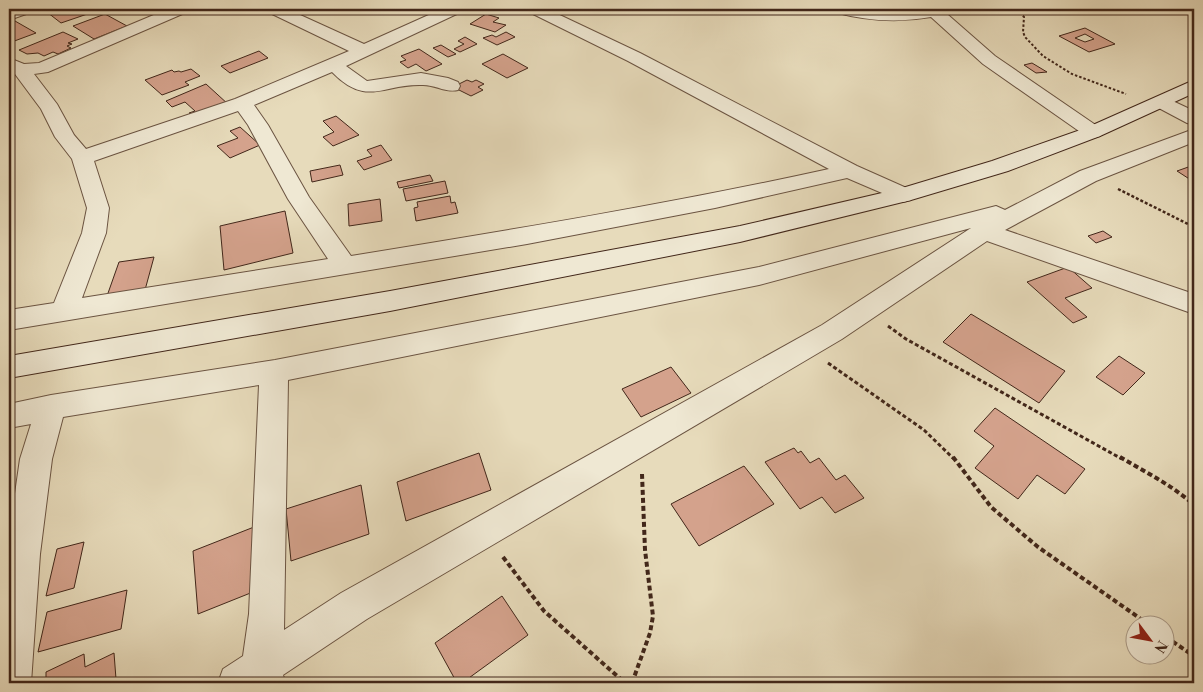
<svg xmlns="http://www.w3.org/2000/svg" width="1203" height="692" viewBox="0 0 1203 692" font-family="'Libre Bodoni',serif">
  <rect width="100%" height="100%" fill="#e7dbbb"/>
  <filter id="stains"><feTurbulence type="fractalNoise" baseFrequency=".004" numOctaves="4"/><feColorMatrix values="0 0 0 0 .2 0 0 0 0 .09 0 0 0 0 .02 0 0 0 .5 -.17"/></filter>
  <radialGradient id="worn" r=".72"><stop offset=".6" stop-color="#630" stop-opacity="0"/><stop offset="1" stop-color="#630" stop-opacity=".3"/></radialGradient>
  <!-- building -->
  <path fill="#d4a28c" stroke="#42271a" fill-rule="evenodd" d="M43 9H102L61 23Z
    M105 14 127 26 94 39 73 26Z
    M486 14 499 18 493 22 506 25 495 32 470 24Z
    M15 21 36 33 9 43V23Z
    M1085 28 1115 44 1089 52 1059 36ZM1085 34 1094 39 1085 42 1075 38Z
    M63 32 78 39 68 43 72 44 67 46 71 48 58 54 53 52 44 56 38 53 27 54 19 50Z
    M506 32 515 37 497 45 483 38 492 35 496 37Z
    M465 37 477 44 460 52 454 49 464 44 458 41Z
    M441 45 456 54 448 57 433 48Z
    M419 49 442 64 426 71 416 64 408 68 400 62 406 60 401 56Z
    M259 51 268 58 230 73 221 66Z
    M503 54 528 68 507 78 482 64Z
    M1032 63 1047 72 1036 73 1024 65Z
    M191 69 200 76 185 82 189 85 162 95 145 80 172 70 174 72 179 71 181 72Z
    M467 80 472 82 476 80 484 84 478 87 483 90 471 96 453 87Z
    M206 84 229 105 194 118 189 113 195 111 185 102 172 107 166 101Z
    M336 116 359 135 333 146 323 137 334 132 323 121Z
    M240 127 260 145 230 158 217 146 238 138 230 131Z
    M381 145 392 160 364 170 357 161 372 156 367 150Z
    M340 165 343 175 312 182 310 171Z
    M1194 165V182L1177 171Z
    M430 175 433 181 399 188 397 182Z
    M445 181 448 193 406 201 403 189Z
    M450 196 451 203 455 202 458 213 416 221 414 208 418 207 417 202Z
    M380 199 382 221 349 226 348 204Z
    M285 211 293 253 224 270 220 226Z
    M1103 231 1112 237 1096 243 1088 236Z
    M154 257 145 290 107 296 119 262Z
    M1068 267 1092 288 1065 298 1087 317 1073 323 1027 282Z
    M971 314 1065 371 1039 403 943 342Z
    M1119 356 1145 373 1123 395 1096 377Z
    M671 367 691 393 641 417 622 389Z
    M995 408 1085 469 1065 494 1037 475 1018 499 975 468 994 446 974 431Z
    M794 448 798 453 801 451 810 463 819 458 836 480 845 475 864 498 835 513 822 497 800 509 765 462Z
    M479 453 491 490 406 521 397 482Z
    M744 466 774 504 699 546 671 504Z
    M361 485 369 534 291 561 286 509Z
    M254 527 263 588 198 614 193 551Z
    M84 542 74 588 46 596 57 549Z
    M127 590 121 629 38 652 47 612Z
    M502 596 528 635 462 683H457L435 643Z
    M114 653 116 679 107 683H41L46 681V672L84 654 85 667Z"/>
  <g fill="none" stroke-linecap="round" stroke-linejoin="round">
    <defs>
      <path id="minor" d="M34 9 32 12 9 20V10Z
        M168 9H189L187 12 48 72 34 74 57 104 74 135 86 149 235 99 349 51 268 12 266 9H287L364 44 442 9H463L461 12 346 66 367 81 421 73 448 78 458 82 460 86 458 90C446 93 436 85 423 85 384 83 367 108 332 72L254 105 268 125 309 197 351 256C511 230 670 204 829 169L628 61 529 12 527 9H547L640 53 857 166 911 190 914 195 911 200 903 202 847 178 715 208 527 244 9 330V310L54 303 82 233 87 208 72 159 55 137 41 109 15 74 9 70V58L24 64 39 63ZM238 111 248 125 288 199 328 259 82 298 106 233 109 208 94 161Z
        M832 9 894 12 957 9 955 12 947 14 995 56 1100 128 1103 132 1100 136 1093 138 1086 136 983 64 931 17C897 23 867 21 834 12Z
        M1162 96 1194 111V125L1187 123 1155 106 1152 102 1155 98Z
        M1194 129V142L1096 181 1005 230 1194 294V314L987 241 842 339 367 619 283 675 284 678 282 683H218L223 669 243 656 249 614 259 385 63 417 52 459 40 554 31 683H9V535L20 459 31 424 9 428V404L51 395 275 360 759 267 996 206 1005 210 1080 171ZM971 228 822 325 341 593 284 630 288 380 759 285Z"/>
      <path id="secondary" d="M1194 80V93L1100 136 1008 171 911 200 740 242 390 311 9 378V356L390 291 740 226 899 189 992 161 1086 128Z"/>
    </defs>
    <!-- minor casing -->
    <use href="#minor" stroke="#6b5442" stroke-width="2"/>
    <!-- secondary casing -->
    <use href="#secondary" stroke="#42271a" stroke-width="2"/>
    <!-- path-far3 -->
    <path stroke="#42271a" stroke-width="2" stroke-dasharray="2.5 2" stroke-linecap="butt" d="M1017 9 1024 17 1023 32 1025 37 1043 56 1072 74 1126 94"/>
    <!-- path-far2 -->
    <path stroke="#42271a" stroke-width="2.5" stroke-dasharray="3 2" stroke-linecap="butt" d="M1118 189 1194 227"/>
    <!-- path-far1 -->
    <path stroke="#42271a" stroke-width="3" stroke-dasharray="4 2.5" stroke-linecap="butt" d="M888 326 906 339 1122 459
      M828 363 924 430 954 459"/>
    <!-- path -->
    <path stroke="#42271a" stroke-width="4" stroke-dasharray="5 3" stroke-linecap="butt" d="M953 457 991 507 1038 547 1148 624
      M1120 457C1145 472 1172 485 1194 505
      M503 557 544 611 625 683
      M1166 637 1194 656
      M632 683 650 633 653 616 645 550 642 474"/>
    <!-- minor -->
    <use href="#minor" fill="#efe8d3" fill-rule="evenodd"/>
    <!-- secondary -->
    <use href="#secondary" fill="#efe8d3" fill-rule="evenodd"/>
  </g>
  <!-- margin -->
  <rect width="1203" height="692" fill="none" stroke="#e7dbbb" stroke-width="30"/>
  <rect x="10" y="10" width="1183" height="672" fill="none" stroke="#42271a" stroke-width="2.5"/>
  <rect x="15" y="15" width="1173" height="662" fill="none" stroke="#42271a"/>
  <!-- north arrow -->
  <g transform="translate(1150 640) rotate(122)"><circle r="24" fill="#efe8d3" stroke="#aa9b89"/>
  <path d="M0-4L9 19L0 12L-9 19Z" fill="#8f2418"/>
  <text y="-8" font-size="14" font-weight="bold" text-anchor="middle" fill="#42271a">N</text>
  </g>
  <rect width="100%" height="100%" filter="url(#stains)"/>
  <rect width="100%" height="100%" fill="url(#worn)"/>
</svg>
